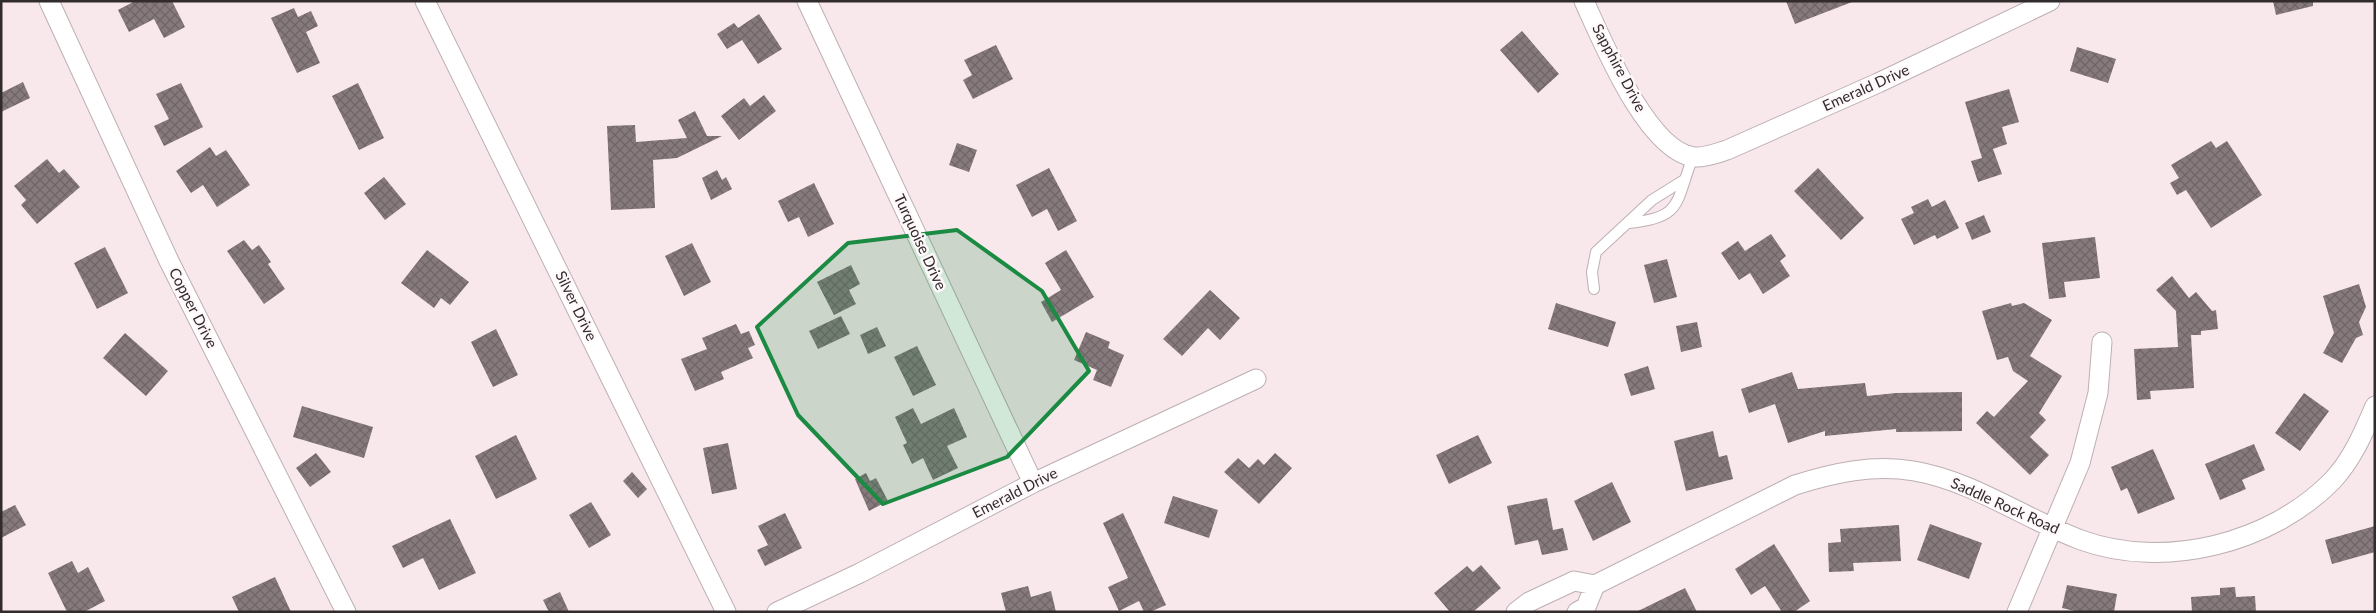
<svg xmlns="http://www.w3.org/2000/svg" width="2376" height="613" viewBox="0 0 2376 613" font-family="Lato,sans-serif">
  <defs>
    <pattern id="building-cross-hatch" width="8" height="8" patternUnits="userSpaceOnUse" patternTransform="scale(1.25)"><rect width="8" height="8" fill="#877a7d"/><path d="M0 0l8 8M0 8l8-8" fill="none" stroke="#6f6467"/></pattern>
  </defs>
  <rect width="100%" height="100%" fill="#f8e8ec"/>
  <!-- building -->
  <path fill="url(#building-cross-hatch)" d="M135 1H172L185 27 164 38 154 19 129 32 118 10Z
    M1786 1H1852V2L1795 24Z
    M2273 1H2313V6L2276 15Z
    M294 8 298 17 311 11 318 26 306 32 320 63 297 73 271 18Z
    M759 14 782 49 758 64 742 40 727 49 717 34 734 23 738 28Z
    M1522 31 1559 74 1538 93 1500 50Z
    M996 45 1013 79 973 99 963 80 972 75 964 60Z
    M2077 47 2116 59 2108 83 2070 71Z
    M23 82 30 98 1 112V93Z
    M181 83 203 127 164 146 154 126 169 119 156 94Z
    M358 83 384 138 359 150 332 96Z
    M2009 89 2019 122 2002 127 2007 144 1993 149 2002 174 1978 182 1971 161 1982 158 1965 102Z
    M764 95 776 111 739 140 721 116 744 98 750 106Z
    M695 111 707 136H722L677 158 653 160 655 208 611 210 607 126 635 125 636 142 687 138 678 120Z
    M2211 141 2216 148 2227 141 2262 195 2211 228 2186 190 2177 195 2170 183 2179 178 2171 165Z
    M957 143 977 150 969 172 949 165Z
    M210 147 216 156 226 150 250 185 217 207 203 185 191 193 176 171Z
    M47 159 59 173 64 169 80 187 37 224 21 205 26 200 14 186Z
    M1049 168 1077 221 1058 231 1047 209 1032 217 1016 185Z
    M1818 168 1864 218 1841 240 1794 191Z
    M717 170 722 180 726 177 732 189 711 200 702 178Z
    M384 177 406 204 385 220 364 193Z
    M814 183 834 224 808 237 799 217 788 222 778 201Z
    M1928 199 1932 207 1945 200 1959 228 1937 239 1935 235 1914 245 1901 219 1914 213 1911 207Z
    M1984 215 1991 232 1972 240 1965 223Z
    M1771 234 1786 256 1780 261 1790 276 1763 294 1750 273 1739 280 1721 253 1738 241 1745 251Z
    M2095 237 2100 278 2064 282 2066 297 2049 299 2042 243Z
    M244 240 252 250 259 245 271 262 268 264 285 289 264 304 227 251Z
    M692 243 711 282 684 296 665 256Z
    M105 247 128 293 97 309 74 263Z
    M427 250 469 282 450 305 441 298 434 308 401 283Z
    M1066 250 1094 297 1052 322 1041 302 1061 290 1045 263Z
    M1667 259 1677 297 1654 303 1644 265Z
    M851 265 860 284 849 290 856 304 834 315 817 282Z
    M2172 276 2189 298 2196 292 2212 311 2216 310 2218 329 2201 331V335H2191L2194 388 2150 391 2151 399 2137 400 2134 349 2178 347 2176 311 2156 290Z
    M2359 284 2366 307 2359 322 2363 335 2356 338 2342 363 2323 353 2334 333 2323 296Z
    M1210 290 1240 318 1220 340 1208 328 1182 356 1163 339Z
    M1556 303 1616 322 1608 347 1548 329Z
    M2011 303 2012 306 2024 303 2052 320 2030 356 2062 376 2039 413 2046 420 2030 437 2049 455 2030 475 1976 423 1987 411 1994 417 2028 381 2013 371 2008 357 1997 360 1982 311Z
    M841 316 850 334 818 349 809 331Z
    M1697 322 1702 347 1681 352 1676 326Z
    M736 324 741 334 749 331 755 345 748 348 753 358 721 372 724 379 695 391 681 359 707 349 702 338Z
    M877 327 886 346 868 354 860 335Z
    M496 329 518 375 493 387 471 342Z
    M1086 332 1110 342 1108 348 1124 355 1111 387 1093 380 1097 370 1074 360Z
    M125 333 168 371 146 396 103 358Z
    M917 346 936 385 913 396 894 357Z
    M1648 366 1655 389 1631 396 1624 374Z
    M1792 372 1798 389 1865 383 1867 396 1896 393 1962 392V431L1896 432V429L1825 436V431L1788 443 1775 404 1749 413 1741 389Z
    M2304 393 2329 411 2300 451 2275 433Z
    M302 406 373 427 364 458 293 437Z
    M913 408 921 424 954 408 967 437 947 446 958 468 933 480 923 458 912 464 903 445 907 443 895 417Z
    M1713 431 1719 457 1727 455 1733 479 1686 491 1674 441Z
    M516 435 537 479 496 499 475 456Z
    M1478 435 1492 463 1449 484 1436 455Z
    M728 443 737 489 712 494 703 448Z
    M2254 444 2265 470 2242 480 2246 489 2220 500 2205 464Z
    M2153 449 2175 499 2138 514 2127 488 2121 491 2111 467Z
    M316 453 331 472 310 487 296 468Z
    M1275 453 1292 468 1259 504 1224 472 1238 458 1249 468 1258 459 1264 465Z
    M632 472 647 489 638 498 623 481Z
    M866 473 870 481 876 478 888 501 869 511 855 479Z
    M1612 482 1631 522 1593 541 1574 501Z
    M1173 496 1218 510 1209 538 1164 523Z
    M1547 498 1553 530 1563 528 1568 550 1542 555 1538 540 1515 545 1507 506Z
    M591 502 611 535 589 548 569 515Z
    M15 505 26 525 1 538V512Z
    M785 513 802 548 765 566 757 550 768 545 758 526Z
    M1123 513 1166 605 1150 612H1144L1139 601 1119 611 1108 587 1128 578 1103 523Z
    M450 519 476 573 439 590 423 558 403 568 392 546Z
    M1930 524 1982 543 1969 579 1917 560Z
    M1899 525 1901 561 1853 563 1854 571 1829 572 1828 543 1841 542 1840 529Z
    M2375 526V552L2332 564 2325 540Z
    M1774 544 1810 601 1794 612H1782L1765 586 1751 595 1735 569Z
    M72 561 78 573 88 567 105 601 84 612H67L48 573Z
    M1481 565 1501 588 1473 612H1450L1434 593 1467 566 1473 572Z
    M275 577 291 612H239L232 597Z
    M2067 585 2117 594 2114 612H2079L2062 608Z
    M1028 586 1031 597 1051 591 1056 612H1006L1001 593Z
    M2235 587 2236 597 2255 596 2256 612H2192L2191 597 2220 595V588Z
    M1685 588 1697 612H1636Z
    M560 592 569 612H549L543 600Z"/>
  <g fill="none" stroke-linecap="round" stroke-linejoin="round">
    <defs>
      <path id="service" d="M1628 223C1684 218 1675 202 1693 157
        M1594 289 1592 272 1596 252 1652 200 1684 180"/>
      <path id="minor" d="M49 1 169 261 346 612
        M425 1 726 612
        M807 1 1033 483
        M1584 1C1602 40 1647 151 1694 157 1705 158 1717 153 1727 150L1878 83 2050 1
        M777 612 860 573 1033 483 1256 379
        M1516 612 1529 602 1574 581 1595 585 1795 485C1833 473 1873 464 1914 471 1973 481 2025 519 2081 540 2164 570 2270 544 2332 481 2352 460 2364 432 2375 406
        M1577 612 1586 607 1595 585
        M2017 612 2080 463 2098 393 2102 342"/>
    </defs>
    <!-- service casing -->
    <use href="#service" stroke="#bdafb3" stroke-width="12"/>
    <!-- minor casing -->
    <use href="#minor" stroke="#bdafb3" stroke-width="21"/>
    <!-- service -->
    <use href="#service" stroke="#fff" stroke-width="10"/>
    <!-- minor -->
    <use href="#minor" stroke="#fff" stroke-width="19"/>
  </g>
  <!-- marked area -->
  <path fill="#1b8a43" fill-opacity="0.2" stroke="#1b8a43" stroke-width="4" stroke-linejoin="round" d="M957 230 1042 291 1089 371 1007 457 883 504 798 415 757 327 848 243Z"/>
  <g text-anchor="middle" stroke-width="5" stroke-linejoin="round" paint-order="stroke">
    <!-- street labels -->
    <g font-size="15" fill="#312b2c" stroke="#fff8fa">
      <text transform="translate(1619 68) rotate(62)" y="5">Sapphire Drive</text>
      <text transform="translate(1866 88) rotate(-24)" y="5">Emerald Drive</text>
      <text transform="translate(920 242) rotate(65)" y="5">Turquoise Drive</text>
      <text transform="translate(576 306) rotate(64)" y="5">Silver Drive</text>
      <text transform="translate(193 308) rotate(63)" y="5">Copper Drive</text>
      <text transform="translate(1015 493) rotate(-27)" y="5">Emerald Drive</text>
      <text transform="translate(2005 506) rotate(24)" y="5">Saddle Rock Road</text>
    </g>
  </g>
  <!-- border -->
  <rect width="2376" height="613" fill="none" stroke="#312b2c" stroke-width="5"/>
</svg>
